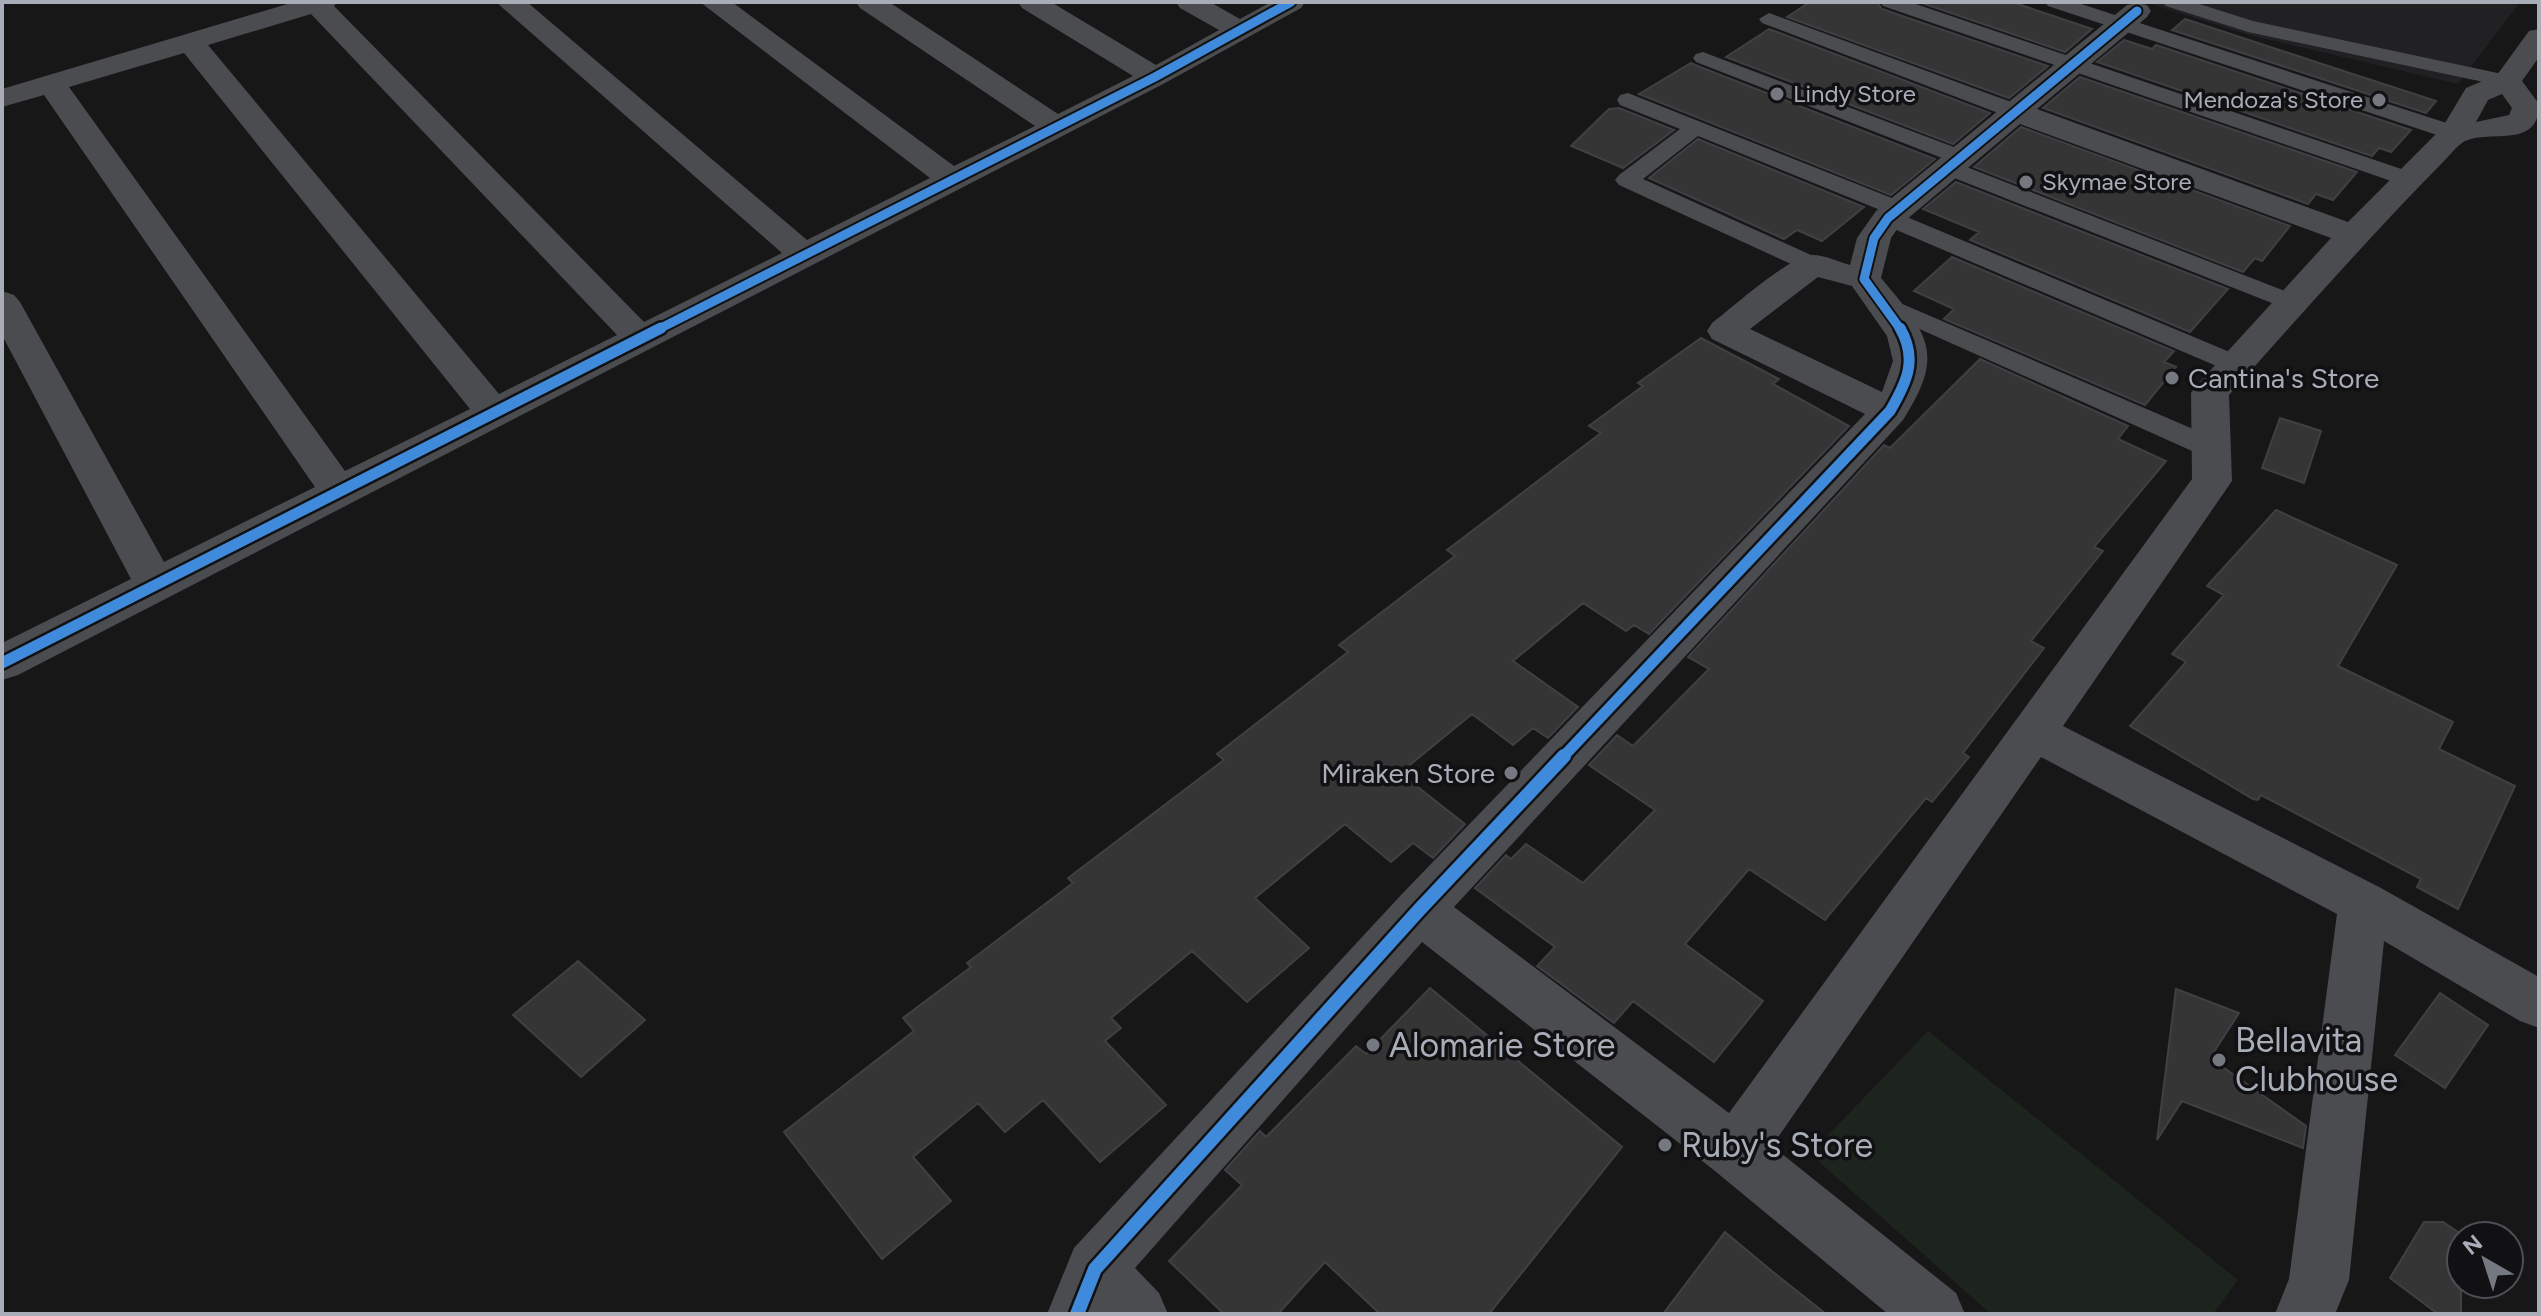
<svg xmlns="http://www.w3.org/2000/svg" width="2541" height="1316" viewBox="0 0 2541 1316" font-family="Figtree,sans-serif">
  <rect width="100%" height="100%" fill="#171717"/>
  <!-- built -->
  <path fill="#212123" d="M2145 2H2520L2458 84 2249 35Z"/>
  <!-- green -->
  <path fill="#1d241e" d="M1928 1031 2238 1280 2213 1314H1991L1810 1154Z"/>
  <!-- building -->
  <path fill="#353536" stroke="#3f4043" stroke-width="2" d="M1810 2H1877L1882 9 2048 66 2009 98 1787 17Z
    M1919 2H2012L2092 29 2065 52Z
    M2185 19 2322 64 2436 101 2426 113 2172 30Z
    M1769 29 1990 113 1953 144 1726 57Z
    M2124 40 2152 49 2156 45 2411 130 2391 152 2379 148 2372 156 2097 62Z
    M1691 63 1695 65 1935 159 1891 195 1639 94Z
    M2080 77 2357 172 2333 200 2316 194 2308 204 2043 108Z
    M1619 108 1674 130 1623 168 1571 146 1609 109Z
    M2021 127 2290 226 2262 261 2255 258 2243 272 1974 167Z
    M1698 139 1864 207 1822 241 1797 230 1784 239 1649 178Z
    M1956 182 2228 289 2190 332 1970 240 1979 232 1923 209Z
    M1952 257 2174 351 2164 362 2176 367 2145 405 1944 319 1954 309 1914 291Z
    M1701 338 1779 379 1773 384 1849 426 1649 634 1634 625 1626 631 1583 603 1513 661 1578 707 1548 738 1533 728 1513 745 1472 714 1400 773 1465 824 1433 858 1413 843 1391 862 1345 824 1255 898 1309 948 1247 1002 1192 951 1111 1018 1121 1028 1105 1041 1166 1105 1100 1162 1043 1100 1005 1132 978 1103 913 1157 951 1201 882 1259 784 1132 914 1031 903 1018 971 967 967 963 1073 883 1068 878 1224 760 1217 754 1348 652 1339 645 1455 556 1447 550 1601 433 1589 426 1643 386 1638 383Z
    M1980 359 2128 426 2118 439 2166 461 2094 547 2103 551 2031 641 2044 648 1963 753 1969 757 1932 802 1926 798 1825 920 1749 869 1685 944 1763 1001 1714 1062 1633 1001 1614 1023 1537 966 1555 947 1475 888 1506 855 1511 859 1526 844 1583 883 1655 810 1589 765 1617 735 1633 746 1709 669 1688 657 1884 445 1890 448Z
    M2280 418 2321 431 2304 483 2262 468Z
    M2276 510 2397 565 2338 666 2453 722 2439 749 2515 786 2458 909 2417 887 2421 879 2261 795 2258 800 2253 799 2130 726 2186 662 2172 654 2224 595 2207 586Z
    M578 961 645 1020 581 1077 513 1015Z
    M1430 988 1622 1147 1489 1314H1380L1325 1262 1278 1314H1224L1169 1261 1242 1185 1225 1170 1260 1131 1266 1137 1356 1046 1366 1054Z
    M2176 989 2239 1013 2210 1058 2306 1126 2303 1148 2182 1101 2157 1140Z
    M2440 993 2488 1025 2445 1088 2395 1055Z
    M2424 1222H2443L2461 1234V1314H2438L2390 1278Z
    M1725 1232 1773 1272 1826 1314H1663Z"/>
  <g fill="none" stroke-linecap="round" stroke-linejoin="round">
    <!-- service -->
    <path fill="#4b4c50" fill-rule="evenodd" d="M1880 2H1910L2416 174 2420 179 2416 184H2400L1883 6Z
      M2045 2H2075L2462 128 2465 133 2462 138H2446L2048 6Z
      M2163 2H2193L2253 21 2507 75 2518 81 2507 87 2248 32 2166 6Z
      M1769 13 2022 106 2025 111 2014 118 2006 116 1762 23 1759 19Z
      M1703 52 1967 152 1970 157 1959 164 2300 297 2304 302 2300 307H2282L1939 172 1936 167 1939 162 1947 160 1696 62 1693 58 1696 54Z
      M1628 93 1907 204 1911 209 1902 215 2244 358 2248 364 2244 370 2235 372 2226 370 1880 223 1876 218 1885 212 1698 136 1643 179 1822 260 1825 265 1822 270H1804L1619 185 1615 180 1619 175 1680 129 1620 105 1617 100 1620 95Z
      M1886 297 2221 441 2225 448 2221 455 2211 457 2201 455 1877 310 1873 305 1877 300Z"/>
    <!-- minor -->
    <path fill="#4b4c50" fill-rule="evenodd" d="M294 2H337L334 6 644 322 782 253 496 2H527L807 240 930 178 700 2H732L954 166 1035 126 860 8 856 2H889L1058 114 1133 76 1022 8 1018 2H1051L1156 65 1219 30 1180 8 1176 2H1210L1240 19 1271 2H1305L1301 8 1165 83 18 675 2 680V643L131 579 2 335V291L14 295 20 302 164 562 315 487 44 95 2 107V89ZM311 14 617 335 499 394 208 45ZM184 53 470 409 345 471 69 87Z
      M2137 3 2147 5 2151 11 2147 17 2037 109 2348 222 2442 128 2466 88 2497 75 2529 31 2539 29V57L2522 81 2539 104C2539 152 2486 127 2462 143 2456 147 2450 155 2445 160 2370 236 2300 316 2229 395L2232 481 2063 726 2381 888 2539 977V1028L2520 1021 2384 941 2349 1280 2335 1314H2275L2289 1279 2337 914 2041 757 1772 1146 1956 1293 1965 1314H1888L1715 1171 1422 942 1135 1268 1159 1293 1168 1314H1047L1074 1248 1401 895 1865 414 1712 339 1707 331 1712 323C1732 308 1790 255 1813 255 1825 255 1839 262 1850 265L1857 238 1876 211 2127 5ZM2502 94 2512 108 2509 115 2476 122 2488 100ZM2020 124 2331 238 2197 385 2191 393 2192 479 1729 1113 1454 907 1903 420C1946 353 1928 334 1881 278L1891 238 1900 225ZM1818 277 1852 286 1887 336 1893 361 1882 392 1750 329Z"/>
    <defs>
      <path id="cycleway-far2" d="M657 330 1155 77 1291 2
        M1901 330 1864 279 1874 238 1888 218 2137 11"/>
      <path id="cycleway-far1" d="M2 663 661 328
        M1562 758 1890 411C1907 382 1918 359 1900 328"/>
      <path id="cycleway" d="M1077 1314 1095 1269 1419 910 1564 756"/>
    </defs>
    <!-- cycleway-far2 casing -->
    <use href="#cycleway-far2" stroke="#111113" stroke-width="13"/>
    <!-- cycleway-far1 casing -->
    <use href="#cycleway-far1" stroke="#111113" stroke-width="16"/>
    <!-- cycleway casing -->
    <use href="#cycleway" stroke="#111113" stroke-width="19"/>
    <!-- cycleway-far2 -->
    <use href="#cycleway-far2" stroke="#408adc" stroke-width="9"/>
    <!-- cycleway-far1 -->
    <use href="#cycleway-far1" stroke="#408adc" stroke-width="11"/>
    <!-- cycleway -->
    <use href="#cycleway" stroke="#408adc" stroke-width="14"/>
  </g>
  <!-- markers -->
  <g fill="#757880" stroke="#111113" stroke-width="3">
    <circle cx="1777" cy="94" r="8"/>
    <circle cx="2379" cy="100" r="8"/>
    <circle cx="2026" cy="182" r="8"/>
    <circle cx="2172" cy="378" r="8"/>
    <circle cx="1511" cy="773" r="8"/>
    <circle cx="1373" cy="1045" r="8"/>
    <circle cx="2219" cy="1060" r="8"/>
    <circle cx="1665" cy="1145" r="8"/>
  </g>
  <g text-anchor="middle" stroke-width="7" stroke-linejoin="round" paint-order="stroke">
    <!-- far-poi labels -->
    <g font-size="24" fill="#a8adb8" stroke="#111113" text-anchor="start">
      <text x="1793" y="102">Lindy Store</text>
      <text x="2363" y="108" text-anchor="end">Mendoza's Store</text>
      <text x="2042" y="190">Skymae Store</text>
    </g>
    <!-- poi labels -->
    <g font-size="28" fill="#a8adb8" stroke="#111113" text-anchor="start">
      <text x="2188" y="388">Cantina's Store</text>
      <text x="1495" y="783" text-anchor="end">Miraken Store</text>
    </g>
    <!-- near-poi labels -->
    <g font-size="34" fill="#a8adb8" stroke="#111113" text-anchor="start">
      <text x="2235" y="1052">Bellavita<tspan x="2235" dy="39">Clubhouse</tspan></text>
      <text x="1389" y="1057">Alomarie Store</text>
      <text x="1681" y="1157">Ruby's Store</text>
    </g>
  </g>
  <!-- border -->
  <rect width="2541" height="1316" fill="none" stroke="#a8adb8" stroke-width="8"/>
  <!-- north arrow -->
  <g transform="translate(2485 1260) rotate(321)"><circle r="38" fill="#111113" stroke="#4d4f55" stroke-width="2"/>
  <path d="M0-6L14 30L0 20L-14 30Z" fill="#757880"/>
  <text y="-12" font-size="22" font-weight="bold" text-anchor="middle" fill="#a8adb8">N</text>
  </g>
</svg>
